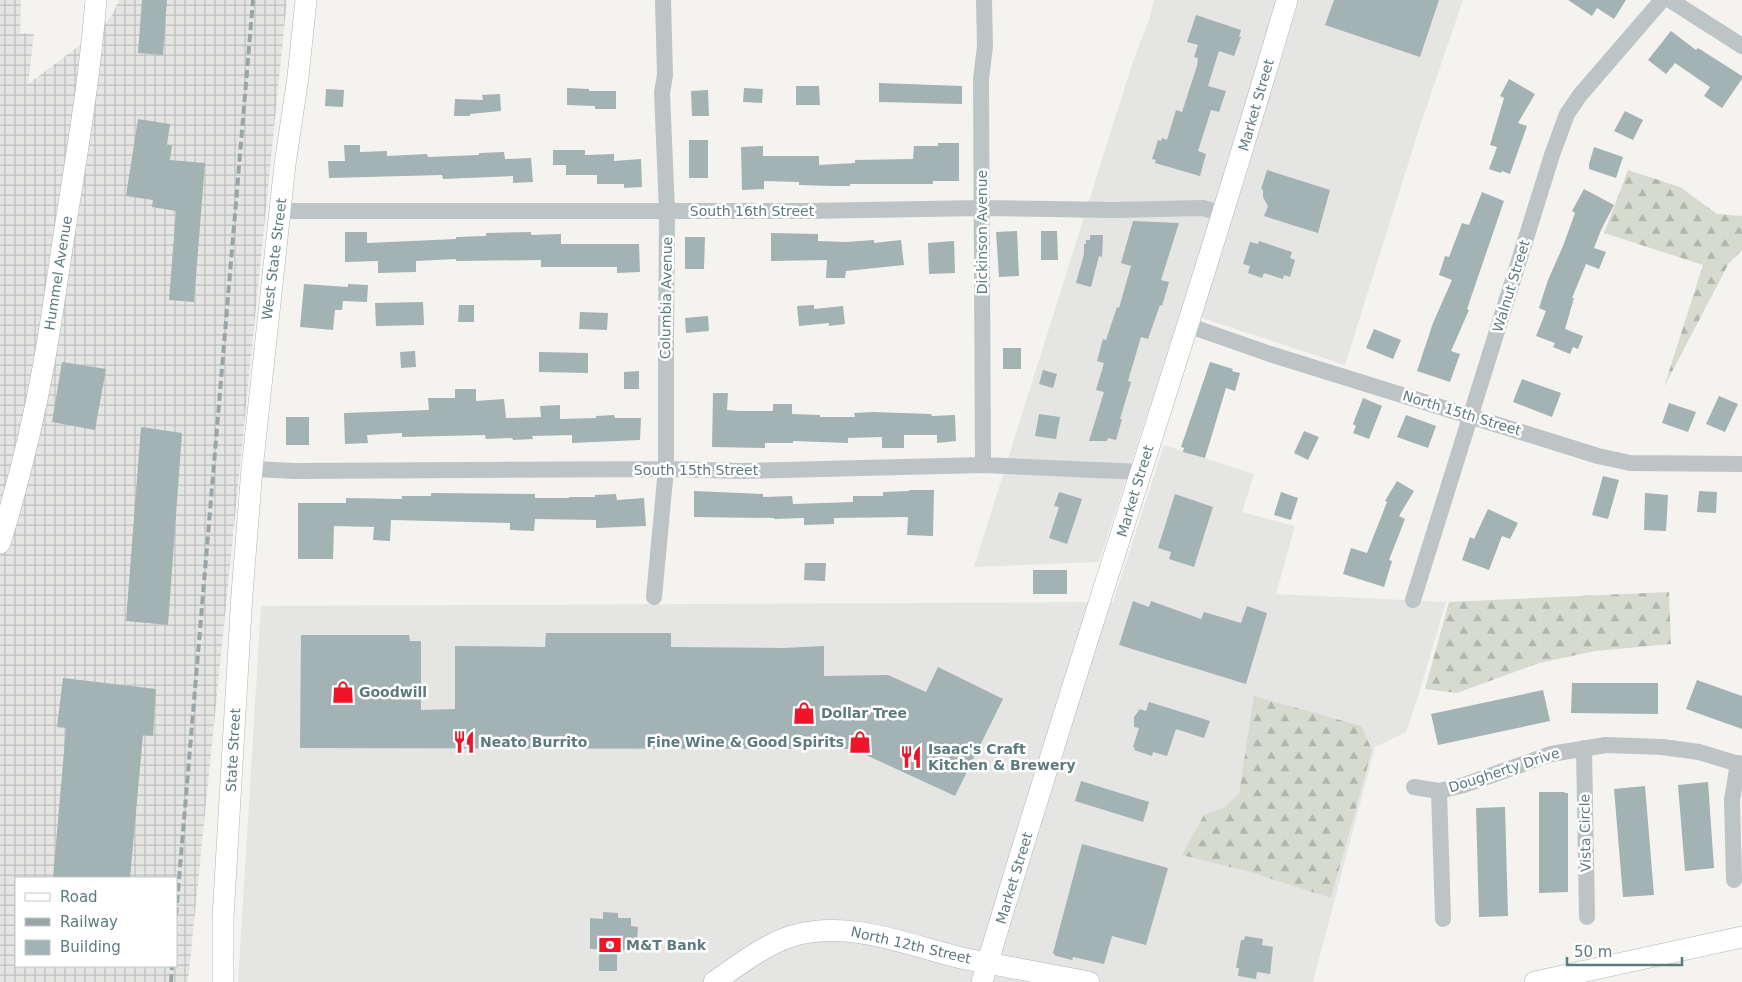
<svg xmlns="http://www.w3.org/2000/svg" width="1742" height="982" viewBox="0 0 1742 982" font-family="'DejaVu Sans',sans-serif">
  <defs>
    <pattern id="industrial-grid" width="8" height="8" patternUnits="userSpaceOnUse" patternTransform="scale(1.25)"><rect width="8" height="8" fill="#e5e5e4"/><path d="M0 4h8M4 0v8" fill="none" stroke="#bdbfbe"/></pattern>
    <pattern id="forest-firs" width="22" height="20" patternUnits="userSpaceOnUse" patternTransform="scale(1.25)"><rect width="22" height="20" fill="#d6dacf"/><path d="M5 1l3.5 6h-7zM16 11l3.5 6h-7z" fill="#b1b6ad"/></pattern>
  </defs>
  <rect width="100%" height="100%" fill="#f5f3f0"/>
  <!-- built -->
  <path fill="#e5e5e4" d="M1154 0H1463L1420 126 1345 365 1181 311 1099 562 974 567 1133 61 1149 20Z
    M1164 445 1254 474 1242 512 1295 526 1276 594 1446 602 1420 690 1406 732 1375 747 1313 982H238L261 606 1113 602Z"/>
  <!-- industrial -->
  <path fill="url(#industrial-grid)" fill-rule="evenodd" d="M0 0H21L20 33 34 34 28 84 99 31 112 15 119 0H287L188 982H0ZM16 878H176V966H16Z"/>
  <!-- forest -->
  <path fill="url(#forest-firs)" d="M1628 170 1680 187 1717 214 1742 216V250L1729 263 1664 387 1703 265 1604 233Z
    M1669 592 1671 644 1595 651 1539 663 1457 693 1425 689 1449 602Z
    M1254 696 1361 726 1372 750 1331 898 1247 871 1182 855 1204 815 1223 808 1239 794Z"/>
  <!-- building -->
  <path fill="#a3b2b3" d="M142 0H167L163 55 138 53Z
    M1334 0H1439L1420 57 1325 25Z
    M1568 0H1626L1614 19 1597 8 1592 16Z
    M1196 15 1241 30 1239 37H1241L1234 56 1219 51 1208 86 1226 91 1219 112 1211 110 1198 151 1206 154 1200 176 1155 163 1156 160 1152 159 1158 140 1161 141 1162 138 1167 140 1176 110 1182 112 1197 66 1198 58 1194 57 1198 45 1187 42Z
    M1671 31 1696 50 1698 48 1742 76V79L1722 108 1704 96 1710 87 1675 63 1666 74 1648 60Z
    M1509 79 1535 94 1518 123 1527 126 1510 174 1502 171 1501 173 1489 169 1497 147 1490 145 1504 98 1500 96Z
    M879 83 962 86V104L879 102Z
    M796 86H819L820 105H796Z
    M567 88 589 89V91H616V109H595V106L567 105Z
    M744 88 763 89 762 103 743 102Z
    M326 89 344 90 343 107 325 106Z
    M708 90 709 116H692L691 91Z
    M500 94 501 111 470 114V116H454L455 99 483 100 482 95Z
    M1625 111 1643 120 1633 140 1614 131Z
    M138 119 170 124 167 145H172L170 160 205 163 194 302 169 300 176 211 152 207 153 200 126 196Z
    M689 140H708V178H689Z
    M938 143H959V181H933V184H850V186H832L799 185V182L764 181V189L742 190 741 147 763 146V156H819V165L855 163V160L913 159 914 146H938Z
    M344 145H360V152L387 151V156L427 154 428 157 479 155V153L504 152 505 159 531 158 533 182 513 183V176L443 179 442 175 329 178 328 161H345Z
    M1594 147 1623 157 1616 178 1589 169V164Z
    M553 150H585V155L614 154V161L641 159 642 187 624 188V184H597V175H566V165H553Z
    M1267 170 1330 190 1318 233 1264 216 1268 206 1263 197V190L1261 189Z
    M1584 189 1614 205 1601 230 1594 248 1606 252 1599 269 1586 264 1572 298H1574L1565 329 1583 336 1578 349 1573 347 1570 354 1553 347 1555 343 1536 336 1546 311 1539 308 1548 280 1563 246 1575 213 1572 211Z
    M1482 192 1504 201 1467 309 1469 310 1451 351 1460 354 1450 382 1417 371 1433 323 1452 280 1439 275 1445 256 1449 257 1462 223 1469 225Z
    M1133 221 1179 223 1161 280 1169 282 1162 306 1160 305 1148 339 1141 337 1128 381 1131 382 1120 419H1122L1116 440 1108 438 1107 441H1089L1104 392 1096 390 1104 363 1097 361 1103 339 1106 340 1117 307 1119 308 1131 266 1121 263Z
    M1017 231 1019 276 999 277 996 232Z
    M1041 231H1057L1058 260H1041Z
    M345 232H367V243L456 239V237L486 236V233L531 232V235L561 234V244H639L640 272 617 273V267H541V260L456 261V259L416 261V272L378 273V261L345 262Z
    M771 233 818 234V241L846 242 874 240V243L901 240 904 265 846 271 845 278H826L827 260 771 261Z
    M1090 235H1103L1102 257 1099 256 1091 287 1076 283 1084 254V244H1086V240H1090Z
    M685 237H705L704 269H685Z
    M954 241 955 273 929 274 928 243Z
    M1259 241 1292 252 1290 258 1295 260 1290 277 1284 275 1283 279 1264 273 1262 278 1248 273 1250 266 1243 264 1250 242 1258 244Z
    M304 284 348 287V284L368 285 367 302 343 301 342 310H335L333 330 300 327Z
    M423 302 424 325 376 326 375 303Z
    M459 305H474V322H458Z
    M814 305V309L843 306 845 324 829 326V323L799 326 797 306Z
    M580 312 608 313 607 330 579 329Z
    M708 316 709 331 686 333 685 318Z
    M1374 329 1401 340 1393 359 1366 348Z
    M1003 348H1021V369H1003Z
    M415 351 416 367 401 368 400 352Z
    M539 352 588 353V373L539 372Z
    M62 362 106 369 95 430 52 422Z
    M1210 362 1233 369 1232 371 1240 373 1235 391 1226 388 1205 458 1183 452 1184 448 1181 447Z
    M1043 370 1057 374 1053 388 1039 384Z
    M639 371V389H624V372Z
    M1522 379 1561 393 1552 417 1513 402Z
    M455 389H476V401L504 399 506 418 541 417 540 406 560 405V419L596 418V416L614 415 615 418H641L640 440 572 443V435L532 436 533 439 513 440 512 438 486 439 485 435 402 437V433L367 435 368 443 345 444 344 413 429 410 428 398H455Z
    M713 393H728L727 410 739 411H773V404H792V414L820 415V417H855L854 413 873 412 931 414 932 416 955 415 956 441 937 443V435H904V448H882V437L848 438V443L793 441V443H765V448L712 447Z
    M1719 396 1738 404 1725 432 1706 424Z
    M1363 398 1382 406 1369 439 1353 433 1356 426 1353 424Z
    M1669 403 1696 412 1688 432 1662 423Z
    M1039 414 1060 417 1056 439 1035 436Z
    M1406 415 1436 426 1428 448 1397 437Z
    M286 417H309V445H286Z
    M141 427 182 433 168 625 126 621Z
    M1304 431 1319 437 1308 460 1294 453Z
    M1603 476 1619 480 1608 519 1592 515Z
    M1397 481 1414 491 1399 516 1405 519 1389 560 1392 561 1384 587 1343 574 1351 548 1367 553 1387 502 1385 501Z
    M909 490H934L933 536 907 535 908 517 834 518V524L804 525V518L774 519V518L694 517V491L763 494V497L792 496 793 504 853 502V496H883V492L909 491Z
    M1699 491 1717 492 1716 513 1697 512Z
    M1059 492 1082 499 1067 544 1049 538 1059 507 1054 506Z
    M1281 492 1298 498 1291 520 1274 515Z
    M431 493 535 494V498H569V497H595V495L616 494 617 500 644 498 646 526 596 528V520L535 519 534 531 510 530V523L391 520 390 541 373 540 374 527 334 526 333 559H298V503H346V498L402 499V496H431Z
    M1645 493 1668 495 1666 531 1644 530Z
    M1175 494 1213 507 1194 567 1169 559 1171 552 1158 548Z
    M1488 509 1518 523 1510 539 1502 536 1489 570 1462 560 1470 537 1474 539Z
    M805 563H826L825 581 804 580Z
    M1033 570H1067V594H1033Z
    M1133 601 1149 607 1151 601 1201 619 1204 612 1241 623 1247 606 1267 613 1246 684 1119 645Z
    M546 633H671V647L783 648 824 646V676L888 675 926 692 938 667 1003 699 955 796 853 749 300 748 301 635H409L410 641H421V710L455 709V646L545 647Z
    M63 678 156 689 153 736 143 735 130 878H53L66 728 57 727Z
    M1697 680 1742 696V729L1686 709Z
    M1572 683H1658V714L1571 713Z
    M1543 690 1550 721 1438 745 1431 714Z
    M1149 702 1210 721 1204 738 1176 729 1167 756 1153 752 1152 756 1134 750 1135 748 1133 747 1139 728 1134 727V717L1140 709 1146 711Z
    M1081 781 1149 802 1143 822 1075 801Z
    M1708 782 1714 868 1685 871 1678 785Z
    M1645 786 1654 895 1623 897 1614 789Z
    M1539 792H1564L1565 793H1568V892L1539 893Z
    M1505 807 1508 916 1479 917 1476 808Z
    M1082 844 1168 868 1146 945 1112 936 1104 964 1073 957 1072 960 1056 956 1053 953Z
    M603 912 618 913V918H631V926L638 927 637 942 630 941V950H617V971H599V949H590V918L603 919Z
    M1245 936 1263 939 1262 945 1273 947 1270 974 1257 972 1256 979 1238 976 1239 968H1236L1241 940H1244Z"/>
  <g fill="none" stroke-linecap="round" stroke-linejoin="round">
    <defs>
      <path id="major" d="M0 543C18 484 33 424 44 363 52 318 58 273 65 229 77 153 90 76 96 0
        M223 982V918L242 594 252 469 285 164 298 77 306 0
        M714 982C739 965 764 945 792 936 852 919 909 946 966 959 1007 967 1048 974 1089 982
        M982 982C1079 653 1191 329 1287 0
        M1535 982 1742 937"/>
    </defs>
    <!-- major casing -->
    <use href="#major" stroke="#adb6b8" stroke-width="22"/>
    <!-- minor -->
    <path stroke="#bcc4c5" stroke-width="16" d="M1670 0 1742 46
      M280 211H804L983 208 1114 210 1203 208 1223 214
      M1187 325 1270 354 1598 456 1630 463 1742 464
      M983 465 981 79 985 46 984 0
      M252 469 294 471 666 469 740 471 983 465 1141 472
      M654 597 666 469V337L667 211 662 93 665 75 663 0
      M1413 600 1552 155 1567 114 1580 95 1662 0
      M1584 748 1587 917
      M1414 787 1439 791 1464 785 1551 754 1606 745 1662 747 1699 752 1742 765
      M1439 791 1443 919
      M1734 880 1732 800 1738 763"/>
    <!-- major -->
    <use href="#major" stroke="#fff" stroke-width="21"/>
    <!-- rail -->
    <path stroke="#99a6a8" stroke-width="4" stroke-dasharray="8 4" stroke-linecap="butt" d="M176 915 253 0
      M171 982 172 966"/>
  </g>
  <!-- icons -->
  <defs>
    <symbol id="shop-bare" viewBox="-9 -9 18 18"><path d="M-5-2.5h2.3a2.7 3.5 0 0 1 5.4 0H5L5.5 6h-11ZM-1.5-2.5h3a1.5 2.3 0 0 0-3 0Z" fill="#ef1529" stroke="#fff" stroke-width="2.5" paint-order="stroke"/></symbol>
    <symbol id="restaurant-bare" viewBox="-9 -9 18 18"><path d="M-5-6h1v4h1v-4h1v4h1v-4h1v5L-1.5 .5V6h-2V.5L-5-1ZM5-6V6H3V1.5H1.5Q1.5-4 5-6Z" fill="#ef1529" stroke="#fff" stroke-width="2.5" paint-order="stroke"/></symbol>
    <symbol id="bank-bare" viewBox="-9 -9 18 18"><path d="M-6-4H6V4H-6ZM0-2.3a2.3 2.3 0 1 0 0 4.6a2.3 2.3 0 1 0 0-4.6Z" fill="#ef1529" stroke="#fff" stroke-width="2.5" paint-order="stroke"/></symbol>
  </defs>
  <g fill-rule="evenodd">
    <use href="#shop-bare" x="327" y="676" width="32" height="32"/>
    <use href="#shop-bare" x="788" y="697" width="32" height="32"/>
    <use href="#restaurant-bare" x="448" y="726" width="32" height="32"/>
    <use href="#shop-bare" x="844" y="726" width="32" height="32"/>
    <use href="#restaurant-bare" x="895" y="741" width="32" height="32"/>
    <use href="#bank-bare" x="594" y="929" width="32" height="32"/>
  </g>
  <g text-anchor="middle" stroke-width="5" stroke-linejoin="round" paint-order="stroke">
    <!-- street labels -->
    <g font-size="14" fill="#5d7a7d" stroke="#fff">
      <text transform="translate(1256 105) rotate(-74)" y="5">Market Street</text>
      <text x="752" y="216">South 16th Street</text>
      <text transform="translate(982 232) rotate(-90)" y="5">Dickinson Avenue</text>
      <text transform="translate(274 259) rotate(-83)" y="5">West State Street</text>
      <text transform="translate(58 273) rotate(-81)" y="5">Hummel Avenue</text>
      <text transform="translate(1511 286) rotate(-73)" y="5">Walnut Street</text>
      <text transform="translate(666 298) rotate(-89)" y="5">Columbia Avenue</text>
      <text transform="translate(1462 413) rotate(17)" y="5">North 15th Street</text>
      <text x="696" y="475">South 15th Street</text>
      <text transform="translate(1135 491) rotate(-73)" y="5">Market Street</text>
      <text transform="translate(233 750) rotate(-87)" y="5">State Street</text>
      <text transform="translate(1504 770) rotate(-18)" y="5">Dougherty Drive</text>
      <text transform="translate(1585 833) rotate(-91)" y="5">Vista Circle</text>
      <text transform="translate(1014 878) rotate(-73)" y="5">Market Street</text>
      <text transform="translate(911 945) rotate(13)" y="5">North 12th Street</text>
    </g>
    <!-- poi labels -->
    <g font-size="14" font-weight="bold" fill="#5d7a7d" stroke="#fff" text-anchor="start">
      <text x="359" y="697">Goodwill</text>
      <text x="821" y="718">Dollar Tree</text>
      <text x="480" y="747">Neato Burrito</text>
      <text x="844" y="747" text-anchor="end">Fine Wine &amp; Good Spirits</text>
      <text x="928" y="754">Isaac's Craft<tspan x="928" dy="16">Kitchen &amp; Brewery</tspan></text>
      <text x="626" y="950">M&amp;T Bank</text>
    </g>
  </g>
  <!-- legend -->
  <rect x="15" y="877" width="162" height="90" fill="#ffffff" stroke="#becacb"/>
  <rect x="25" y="893" width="25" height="8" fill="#ffffff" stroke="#becacb"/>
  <text x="60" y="902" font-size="15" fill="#5d7a7d">Road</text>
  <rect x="25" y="918" width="25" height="8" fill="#99a6a8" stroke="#becacb"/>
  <text x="60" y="927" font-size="15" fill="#5d7a7d">Railway</text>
  <rect x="25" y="940" width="25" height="15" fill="#a3b2b3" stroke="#becacb"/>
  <text x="60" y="952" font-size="15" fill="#5d7a7d">Building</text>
  <!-- scale -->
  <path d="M1567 957v8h115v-8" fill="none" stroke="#5d7a7d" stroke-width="2.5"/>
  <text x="1574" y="957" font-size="15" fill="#5d7a7d" stroke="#ffffff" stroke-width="4" paint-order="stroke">50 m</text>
</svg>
